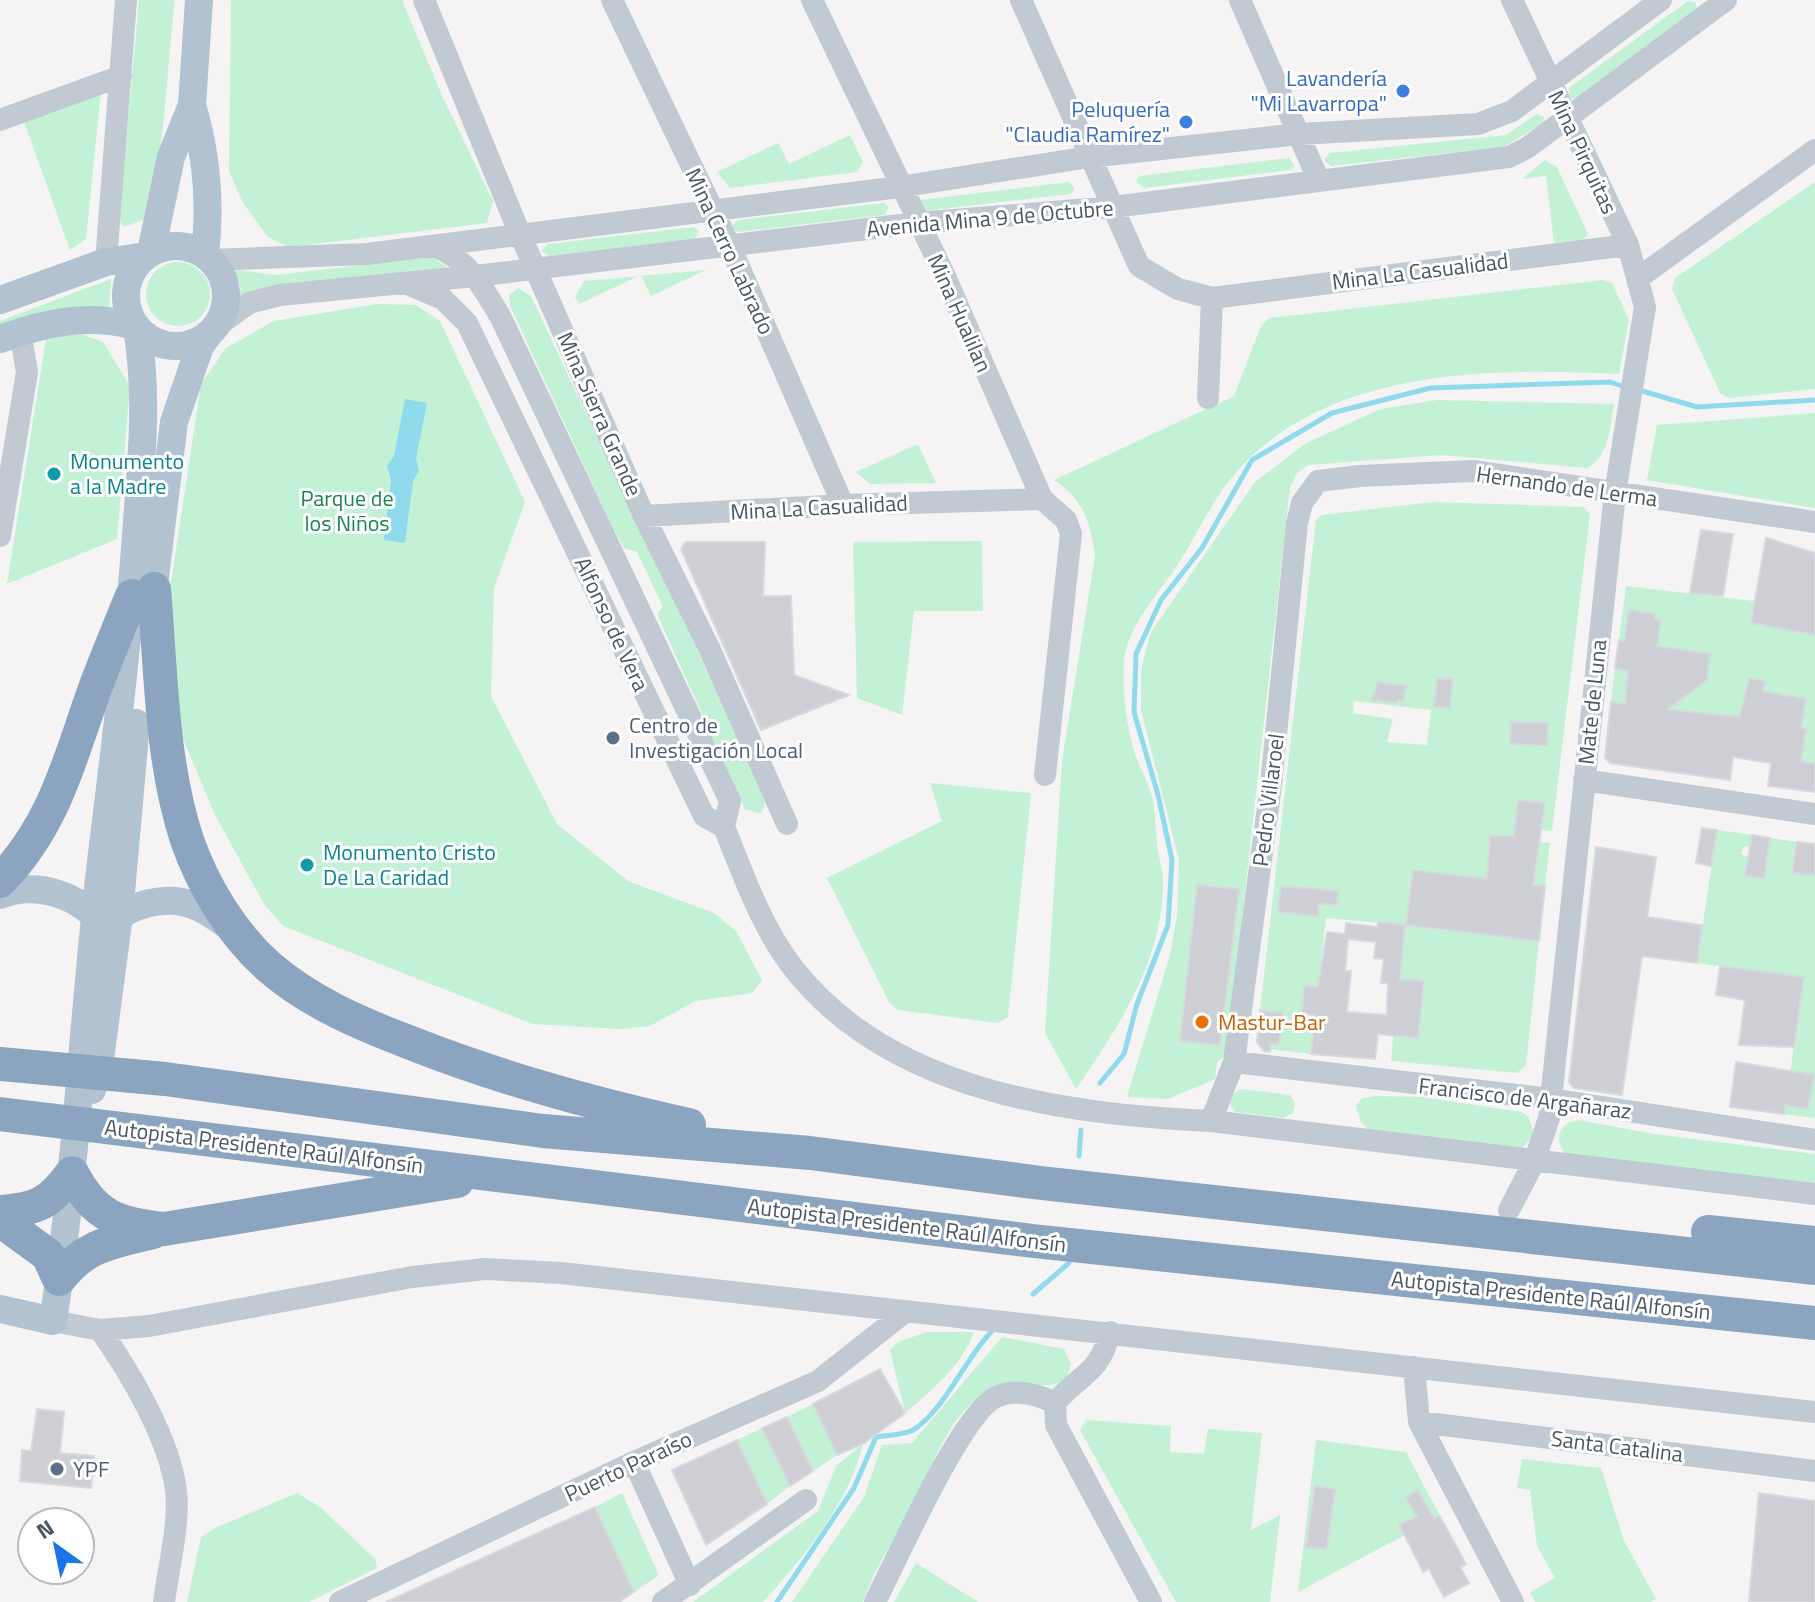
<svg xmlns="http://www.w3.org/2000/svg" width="1815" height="1602" viewBox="0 0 1815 1602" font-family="'Titillium Web',sans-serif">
  <rect width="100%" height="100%" fill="#f5f3f3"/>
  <!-- green -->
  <path fill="#c3f1d5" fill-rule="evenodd" d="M139 0H175C166 72 166 149 146 219L124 227 119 221Z
    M231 0H402L443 98 493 201 487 223 289 247 268 237 243 203 229 171Z
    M1688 1 1695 2 1697 9 1576 98 1569 99V88Z
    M101 91 86 239 70 250 23 119Z
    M1537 114 1544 117 1543 123 1504 147 1331 166 1324 160 1330 153 1506 135Z
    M850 135 863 162 857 172 730 188 717 172 778 143 789 164Z
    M1289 158 1295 166 1290 170 1144 188 1136 182 1139 176Z
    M1545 160 1557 167 1588 234 1583 240 1554 243 1546 176 1522 179Z
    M1069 182 1075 189 1070 194 924 211 920 200Z
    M1815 182V389L1729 398 1720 393 1672 289 1675 278Z
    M884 203 889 207 885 215 738 232 731 227 738 220Z
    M694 227 699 231 695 239 549 256 541 251 548 244Z
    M432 257 448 268 237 299 241 288 235 270 276 275Z
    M146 294a32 32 0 1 1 64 0a32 32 0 1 1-64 0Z
    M706 270 651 296 641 275 579 304 575 297 584 281Z
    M111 279 109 310 79 306 0 333V321Z
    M1604 280 1612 283 1629 320 1619 374C1493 368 1331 367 1238 470 1214 497 1199 530 1180 561 1161 592 1128 623 1124 661 1122 689 1126 724 1134 751 1139 766 1147 781 1152 796 1156 811 1155 829 1157 844 1158 856 1163 868 1163 880 1164 959 1119 1026 1076 1089L1045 1033 1062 761 1095 556C1090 521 1084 500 1054 480L1234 396 1261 326 1269 318Z
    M518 288 531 296 767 799 761 814 745 809 657 614 663 607 637 552 624 548 611 524 510 306 509 295Z
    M378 304 416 305 440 321 525 502 494 588 491 696 557 824 628 881 714 913 736 931 762 980 752 993 695 1001 650 1026 621 1029 533 1024 283 926 264 904 214 813 182 736 165 623 201 384 226 348 274 321Z
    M76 332 103 342 130 386 117 539 7 584 46 339Z
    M1437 400 1614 404C1610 426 1610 456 1587 468L1442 455 1308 465 1297 473 1290 487 1227 1054 1217 1062 1215 1079 1168 1099 1127 1097 1170 955 1177 916 1179 860 1141 710V669L1151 632 1255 482 1306 443 1381 409Z
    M1815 413V508L1647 480 1657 425Z
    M918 444 936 483 870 484 856 472Z
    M1433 502 1584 507 1590 514 1552 831 1516 827 1514 836 1490 837 1488 868 1537 842 1550 843 1545 886 1413 870 1407 925 1539 941 1526 1065 1517 1073 1391 1061 1404 925 1326 918 1311 1054 1270 1049 1260 1010 1316 520 1322 515ZM1354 701 1431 710 1427 745 1387 742 1393 719 1353 713Z
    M982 541 983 611H914L902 715 857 698 853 542Z
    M1626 586 1754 601 1751 623 1815 635V764L1801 761 1739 717 1611 702 1615 668 1628 671 1626 694 1656 703 1677 704 1680 680H1707L1710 655 1619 640Z
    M930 783 1031 793 1008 1017 998 1023 898 1010 889 1002 827 878 942 821Z
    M1717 830 1752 835 1750 846 1743 847 1741 854 1749 857 1764 877 1770 838 1797 842 1793 872 1815 875V1118L1784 1114 1804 978 1697 963Z
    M1240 1089 1290 1095 1295 1103 1293 1113 1284 1118 1235 1112 1230 1104 1232 1095Z
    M1376 1096 1421 1097 1522 1112 1529 1117 1534 1134 1520 1151 1371 1132 1361 1122 1356 1106 1362 1098Z
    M1579 1120 1654 1134 1815 1154V1184L1566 1155C1553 1140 1559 1122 1579 1120Z
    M927 1332H974C962 1365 931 1391 905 1413L890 1350 898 1342Z
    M1002 1337 1064 1349 1071 1364 1067 1378C1047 1395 1014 1375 991 1389 948 1412 934 1464 913 1504 896 1536 875 1567 863 1602H792L864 1497 882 1445 912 1443Z
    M813 1404 837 1455 813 1471 787 1417Z
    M1086 1420 1171 1426 1170 1452 1204 1454 1208 1429 1262 1433 1251 1530 1280 1515 1270 1602H1176L1080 1430Z
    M762 1428 790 1486 767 1504 737 1440Z
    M1316 1440 1406 1452 1440 1516 1298 1592Z
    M863 1444C848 1505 804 1556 763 1602H693L818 1511 836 1466Z
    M1522 1459 1601 1468 1624 1541 1656 1599 1651 1602H1535L1530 1592 1555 1578 1537 1546 1530 1490 1517 1488Z
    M297 1493 320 1507 375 1559 377 1568 309 1602H187L201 1537 215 1528Z
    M622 1493 659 1575 634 1592 595 1507Z
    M916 1563 978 1602H894Z"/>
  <!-- water -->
  <path fill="#90daee" d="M405 399 427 403 416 459 419 471 413 481 405 543 384 540 391 480 387 466 394 456Z"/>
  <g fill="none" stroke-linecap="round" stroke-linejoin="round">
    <!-- stream -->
    <path stroke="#90daee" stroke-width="5" d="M1639 390 1697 407 1815 400
      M1100 1083 1124 1054 1137 1004 1168 925 1172 860 1158 795 1134 712 1136 654 1161 600 1202 548 1252 460 1332 413 1430 388 1610 382 1625 387
      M1079 1156 1081 1130
      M1033 1294 1069 1263
      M777 1602 854 1488 876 1437C887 1435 904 1435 913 1430 943 1412 966 1358 991 1332"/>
  </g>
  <!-- building -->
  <path fill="#cdcfd5" stroke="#d7d9de" stroke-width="2" fill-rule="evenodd" d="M1701 530 1733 534 1723 596 1690 593Z
    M1766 538 1815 553V635L1751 623Z
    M686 542H765L763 596H791L794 675 849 695 761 730 681 549Z
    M1629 610 1655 614 1654 619 1661 620 1657 646 1710 654 1707 680 1668 709 1740 717 1749 678 1765 681 1763 691 1806 699 1801 728 1806 729 1801 761 1815 764V792L1768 786 1771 763 1733 757 1730 780 1610 763 1605 758 1611 702 1625 704 1628 671 1615 668 1619 640 1624 641Z
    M1437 678 1453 679 1450 708 1434 707Z
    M1378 682 1406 686 1403 701 1398 700 1397 703 1372 700Z
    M1511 722 1548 723 1547 746 1510 744Z
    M1518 800 1545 803 1533 885 1545 886 1539 941 1406 925 1413 870 1487 879 1490 836H1514Z
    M1702 828 1717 830 1711 866 1696 863Z
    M1752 835 1770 838 1764 878 1745 876Z
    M1797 842 1815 844V875L1792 873Z
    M1596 847 1656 857 1647 917 1702 925 1697 963 1642 956 1622 1095 1574 1088 1569 1082Z
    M1197 885 1239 889 1220 1045 1180 1041Z
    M1281 886 1338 891 1337 905 1319 904 1318 916 1278 912Z
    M1378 922 1405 925 1400 979 1424 981 1418 1038 1378 1034 1375 1059 1311 1054 1315 1015 1302 1014 1304 986 1318 987 1327 932 1345 934 1346 923 1377 927ZM1348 939 1376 942 1374 958 1384 959 1381 983H1388L1387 1015 1347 1012 1351 971H1345Z
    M1720 966 1804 977 1794 1047 1739 1045 1745 1000 1716 995Z
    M1260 1010 1283 1013 1279 1044H1271L1270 1052 1264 1051 1257 1042Z
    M1736 1062 1814 1075 1808 1109 1785 1105 1784 1114 1730 1107Z
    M880 1369 905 1413 863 1444 837 1455 813 1404Z
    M37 1409 64 1412 60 1453 94 1456 91 1488 20 1481 22 1450 31 1451Z
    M787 1417 813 1471 790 1486 762 1428Z
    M737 1440 767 1504 706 1545 672 1470Z
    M1315 1486 1335 1489 1327 1549 1306 1547Z
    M1418 1490 1434 1519 1440 1516 1466 1564 1460 1567 1469 1583 1444 1597 1429 1569 1423 1572 1399 1524 1417 1517 1406 1498Z
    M1759 1493 1815 1501V1602H1749Z
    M595 1507 634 1592 619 1602H386Z"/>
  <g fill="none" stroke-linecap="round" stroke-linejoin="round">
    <!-- minor -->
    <path stroke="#c1cad2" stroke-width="22" d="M424 0 519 232 644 516 709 648 787 824
      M612 0 730 246 843 505
      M812 0 943 272 1042 499 1066 520 1071 534 1045 775
      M1021 0 1139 266 1178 289 1212 298 1628 245
      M1240 0 1318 179
      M0 120 121 76
      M433 246C467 257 484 289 501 318L730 801 724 827
      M211 260 367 254 899 187 1089 157 1299 134 1478 124 1512 111 1661 0
      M106 262 126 0
      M1637 279 1815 150
      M410 285 443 299 467 323 704 816 724 827
      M213 329 249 303 280 295 475 276 917 223 1113 207 1509 157 1527 148 1726 0
      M1208 398 1212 298
      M644 516 843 505 1042 499
      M0 536 27 372 20 332
      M1584 780 1815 814
      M724 827C744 876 761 927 794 969 891 1092 1065 1114 1211 1121L1815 1194
      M1234 1062 1551 1099 1815 1140
      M1211 1121 1234 1062 1271 785 1297 523 1302 503 1318 481 1360 476 1473 471 1815 522
      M1509 1210 1534 1162 1549 1118 1615 493 1645 307 1628 245 1512 0
      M53 1321 100 1330 149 1326 412 1277 485 1269 561 1273 1815 1412
      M100 1330C130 1372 170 1440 176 1491 180 1522 168 1570 164 1602
      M1110 1332C1099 1375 1081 1373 1055 1403L1056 1425 1151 1602
      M1414 1367 1419 1422 1513 1602
      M1419 1422 1815 1471
      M634 1462 690 1585
      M340 1602 634 1462 818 1381 905 1312
      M663 1602 806 1500
      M875 1602C895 1563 962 1412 996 1397 1016 1388 1037 1394 1055 1403"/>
    <!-- major -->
    <path stroke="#b3c2d1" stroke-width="28" d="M192 105C207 155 211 203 205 255
      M126 296a50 50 0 1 1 100 0a50 50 0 1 1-100 0Z
      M151 252 171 157 192 105 199 0
      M0 300 106 262 146 256
      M0 339C44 323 88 313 134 326
      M151 610 174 422 200 346 208 335
      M0 895C36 880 85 896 104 929
      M110 924C130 904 165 895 193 905 206 909 220 920 231 928
      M92 1090 101 1052 119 915 136 723
      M0 1309 53 1321C76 1172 83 1020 100 870 114 754 129 638 137 521 142 456 148 394 137 328"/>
    <!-- highway -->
    <path stroke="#8ba5c1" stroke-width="34" d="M154 589C161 671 161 761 187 840 203 886 232 934 268 966 309 1002 361 1024 411 1043 502 1079 594 1104 689 1125
      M0 881C57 822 70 756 97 683 108 654 120 625 132 596
      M0 1064 165 1079 543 1131 810 1153 1041 1183 1815 1268
      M0 1114 1033 1241 1815 1323
      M0 1212C38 1209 50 1203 72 1173 94 1216 117 1224 164 1229L457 1181
      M0 1220 48 1255 59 1279C86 1244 113 1242 153 1232
      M1708 1232 1815 1243"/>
  </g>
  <!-- markers -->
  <g fill="#3f7fe0" stroke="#fff" stroke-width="3">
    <circle cx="1403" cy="91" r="8"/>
    <circle cx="1186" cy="122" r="8"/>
  </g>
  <g fill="#0f9aa8" stroke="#fff" stroke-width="3">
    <circle cx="54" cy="474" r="8"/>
    <circle cx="307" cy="865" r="8"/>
  </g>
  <g fill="#5c6f8a" stroke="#fff" stroke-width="3">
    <circle cx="613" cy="738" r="8"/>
    <circle cx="57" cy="1469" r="8"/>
  </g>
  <circle fill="#e8710a" stroke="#fff" stroke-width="3" cx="1202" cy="1022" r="8"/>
  <g text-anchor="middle" stroke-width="6" stroke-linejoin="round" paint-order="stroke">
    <!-- shop labels -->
    <g font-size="22" fill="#366cbe" stroke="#fff" text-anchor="end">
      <text x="1387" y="86">Lavandería<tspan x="1387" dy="25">"Mi Lavarropa"</tspan></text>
      <text x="1170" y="117">Peluquería<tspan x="1170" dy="25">"Claudia Ramírez"</tspan></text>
    </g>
    <!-- street labels -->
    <g font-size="22" fill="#4a5661" stroke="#fff">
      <text transform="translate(1583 152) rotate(65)" y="8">Mina Pirquitas</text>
      <text transform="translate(990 218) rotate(-5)" y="8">Avenida Mina 9 de Octubre</text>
      <text transform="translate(730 251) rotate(65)" y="8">Mina Cerro Labrado</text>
      <text transform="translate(1420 271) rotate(-7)" y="8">Mina La Casualidad</text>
      <text transform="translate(960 313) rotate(66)" y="8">Mina Hualilan</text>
      <text transform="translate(600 414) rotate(66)" y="8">Mina Sierra Grande</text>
      <text transform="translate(1567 486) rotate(8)" y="8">Hernando de Lerma</text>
      <text transform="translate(819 507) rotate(-3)" y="8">Mina La Casualidad</text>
      <text transform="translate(612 624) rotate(65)" y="8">Alfonso de Vera</text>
      <text transform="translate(1592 702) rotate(-84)" y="8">Mate de Luna</text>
      <text transform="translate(1268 800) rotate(-83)" y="8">Pedro Villaroel</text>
      <text transform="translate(1525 1098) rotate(7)" y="8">Francisco de Argañaraz</text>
      <text transform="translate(264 1146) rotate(7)" y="8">Autopista Presidente Raúl Alfonsín</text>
      <text transform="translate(907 1225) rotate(7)" y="8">Autopista Presidente Raúl Alfonsín</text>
      <text transform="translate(1551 1295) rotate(6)" y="8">Autopista Presidente Raúl Alfonsín</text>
      <text transform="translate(1617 1446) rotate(7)" y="8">Santa Catalina</text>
      <text transform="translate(628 1466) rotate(-25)" y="8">Puerto Paraíso</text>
    </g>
    <!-- culture labels -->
    <g font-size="22" fill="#0d838f" stroke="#fff" text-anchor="start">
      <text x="70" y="469">Monumento<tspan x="70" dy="25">a la Madre</tspan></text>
      <text x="323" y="860">Monumento Cristo<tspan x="323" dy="25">De La Caridad</tspan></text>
    </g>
    <!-- park labels -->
    <g font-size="22" fill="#17864f" stroke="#fff">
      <text x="347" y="506">Parque de<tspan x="347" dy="25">los Niños</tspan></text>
    </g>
    <!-- service labels -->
    <g font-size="22" fill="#4e5e75" stroke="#fff" text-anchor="start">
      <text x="629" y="733">Centro de<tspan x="629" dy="25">Investigación Local</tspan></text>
      <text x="73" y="1477">YPF</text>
    </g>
    <!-- food labels -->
    <g font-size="22" fill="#c56008" stroke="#fff" text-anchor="start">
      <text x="1218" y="1030">Mastur-Bar</text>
    </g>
  </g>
  <!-- north arrow -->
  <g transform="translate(56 1546) rotate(327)"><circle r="38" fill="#ffffff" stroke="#b7bbc0" stroke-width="2"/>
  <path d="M0-6L14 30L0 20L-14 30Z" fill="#1a73e8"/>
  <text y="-12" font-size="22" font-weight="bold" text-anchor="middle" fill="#4a5661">N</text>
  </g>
</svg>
